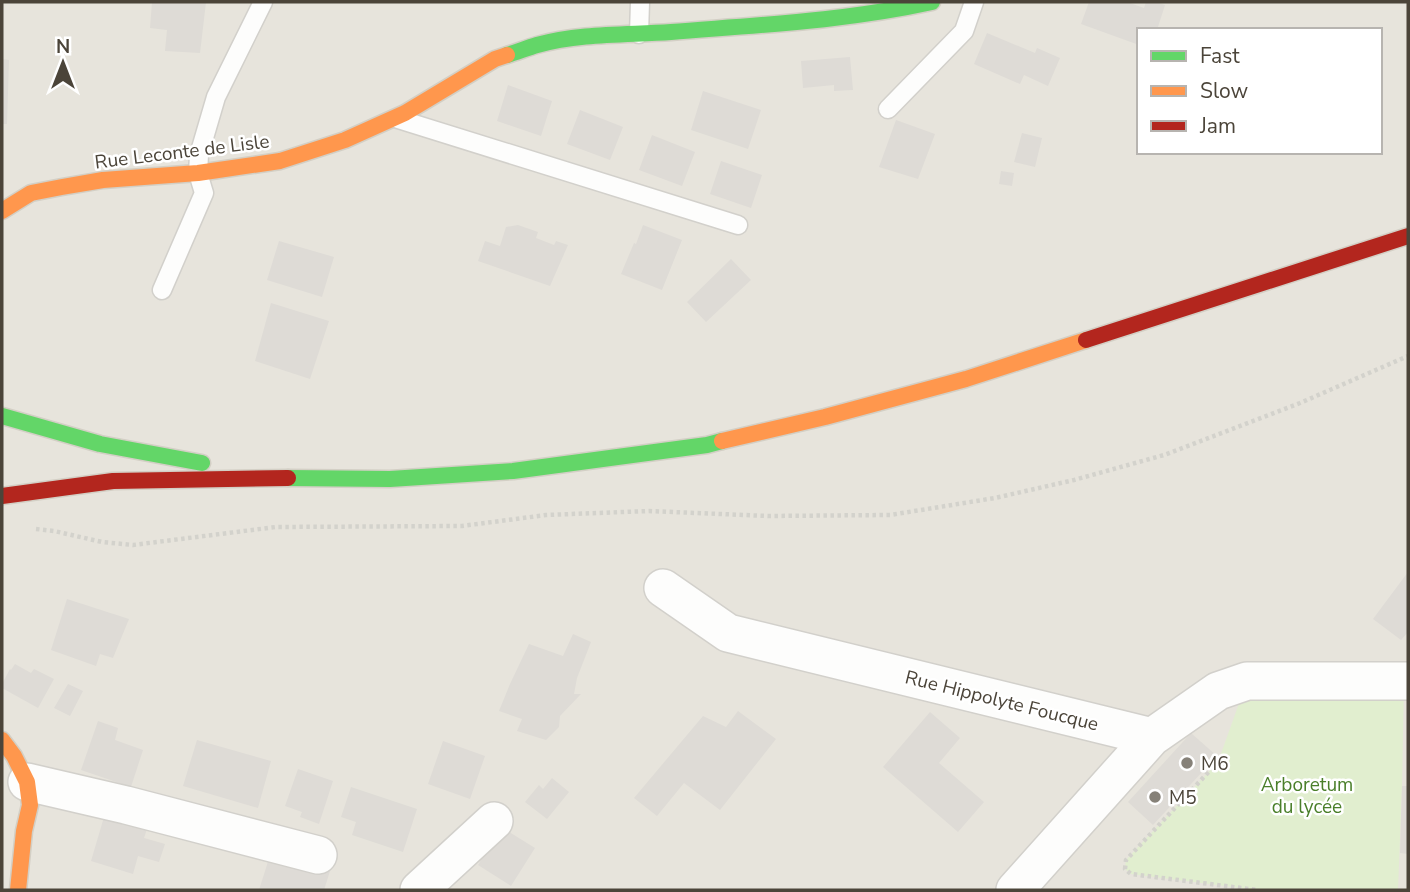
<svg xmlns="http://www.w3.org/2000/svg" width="1410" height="892" viewBox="0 0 1410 892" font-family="'Nunito Sans',sans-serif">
  <rect width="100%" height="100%" fill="#f4f2ee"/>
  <!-- residential -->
  <path fill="#e7e4dc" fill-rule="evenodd" d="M2 2H1408V890H2ZM1139 30H1380V152H1139Z"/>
  <!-- green -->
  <path fill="#e1eecf" d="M1247 681H1404L1402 786 1398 890H1257L1131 874 1125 869 1126 860 1218 762Z"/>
  <!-- building -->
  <path fill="#dedbd6" d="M152 2H206L200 53 165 51 167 30 150 28Z
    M1089 2H1127L1144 8 1146 2H1156L1165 5 1157 30H1139V45L1081 24Z
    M987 33 1035 53 1037 48 1060 58 1048 86 1024 75 1020 84 974 64Z
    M850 57 853 90 834 91V85L803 88 801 61Z
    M2 59 9 60 7 124H2Z
    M508 85 552 101 541 136 497 121Z
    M703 91 761 110 748 149 691 130Z
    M580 110 623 127 610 160 567 144Z
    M896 120 935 134 918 179 879 167Z
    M1022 133 1042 138 1035 167 1014 162Z
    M652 135 695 152 682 186 639 170Z
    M721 161 762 175 751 208 710 194Z
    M1001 171 1014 173 1012 186 999 184Z
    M518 225 538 232 536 238 554 245 556 241 568 245 550 286 478 261 485 241 500 246 506 227Z
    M643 225 682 240 662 290 621 274 634 243 636 244Z
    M279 241 334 257 322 297 267 280Z
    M731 259 751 280 706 322 687 302Z
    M271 303 329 321 310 379 255 361Z
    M1408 572V632L1401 640 1373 619Z
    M67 599 129 619 113 658 100 654 96 666 51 650Z
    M573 634 591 642 577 678 574 694H581L560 716 559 727 546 740 517 731 522 719 499 711 510 684 529 644 563 656Z
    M15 664 31 673 34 669 54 679 38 708 2 688V684L10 669 11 670Z
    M68 684 83 691 70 716 54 708Z
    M738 711 776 739 720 810 684 783 657 816 634 798 703 716 726 727Z
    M930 712 960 738 939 763 984 802 958 832 883 767Z
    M98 721 118 728 115 740 143 750 131 787 81 770Z
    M1191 733 1217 756 1153 825 1128 802Z
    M197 740 271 761 258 808 183 786Z
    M443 741 485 756 470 799 428 784Z
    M298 769 333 781 319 824 300 817 302 812 285 806Z
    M552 778 569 792 547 819 525 802 539 785 543 789Z
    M1402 786H1408V854L1400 853Z
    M351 787 417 809 403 852 352 835 356 822 341 817Z
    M104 817 147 829 144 838 165 844 159 862 138 856 133 874 91 861Z
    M501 827 535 848 511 886 478 865Z
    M272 849 331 868 324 890H259Z"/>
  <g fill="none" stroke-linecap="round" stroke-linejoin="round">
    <defs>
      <path id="lane" d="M639 34 640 2
        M888 109 964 31 974 2
        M398 119 738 225
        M162 290 204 193 198 173 199 155 216 97 263 2"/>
      <path id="street" d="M663 588 728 633 1152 737 1015 890
        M1152 737 1218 691 1247 681H1408
        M27 782 126 805 318 855
        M419 890 494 821"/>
      <path id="fast" d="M507 55C517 52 527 48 537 45 580 33 627 35 671 32 758 25 846 21 932 2
        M2 416 100 444 202 463
        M288 478 390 479 513 471 707 445 722 441"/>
      <path id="slow" d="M2 211 31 193 62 187 103 180 198 173 280 161 345 140 405 113 495 59 507 55
        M722 441 825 417 966 379 1086 340
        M2 740 14 756 27 782 30 805 24 831 18 890"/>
      <path id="jam" d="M1086 340 1408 236
        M2 496 113 481 288 478"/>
    </defs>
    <!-- lane casing -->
    <use href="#lane" stroke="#d2d0cb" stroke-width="21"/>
    <!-- street casing -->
    <use href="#street" stroke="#d2d0cb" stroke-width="40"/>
    <!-- fast casing -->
    <use href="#fast" stroke="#d3cfc5" stroke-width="19"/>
    <!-- slow casing -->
    <use href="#slow" stroke="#d3cfc5" stroke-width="19"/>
    <!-- jam casing -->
    <use href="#jam" stroke="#d3cfc5" stroke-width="19"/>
    <!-- path -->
    <path stroke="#d3d2cc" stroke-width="4.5" stroke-dasharray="3.5 3.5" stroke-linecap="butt" d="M36 529 54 531 102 542 133 545 276 527 462 526 546 515 649 511 768 516 890 515 995 498 1074 480 1164 455 1300 403 1408 356
      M1218 762 1126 860 1125 869 1131 874 1257 890"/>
    <!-- lane -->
    <use href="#lane" stroke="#fdfdfc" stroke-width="18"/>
    <!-- street -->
    <use href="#street" stroke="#fdfdfc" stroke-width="37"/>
    <!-- fast -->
    <use href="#fast" stroke="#63d668" stroke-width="16"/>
    <!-- slow -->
    <use href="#slow" stroke="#ff974d" stroke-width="16"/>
    <!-- jam -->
    <use href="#jam" stroke="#b3261e" stroke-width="16"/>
  </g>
  <!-- markers -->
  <g fill="#868178" stroke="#fff" stroke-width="2.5">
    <circle cx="1187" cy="763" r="7"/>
    <circle cx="1155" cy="797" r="7"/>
  </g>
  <g text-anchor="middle" stroke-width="5" stroke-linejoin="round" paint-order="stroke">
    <!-- street labels -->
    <g font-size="19" fill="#4b4439" stroke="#fff">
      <text transform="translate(182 151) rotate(-7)" y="7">Rue Leconte de Lisle</text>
      <text transform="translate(1002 700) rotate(14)" y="7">Rue Hippolyte Foucque</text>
    </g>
    <!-- poi labels -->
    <g font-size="19" fill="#4b4439" stroke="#fff" text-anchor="start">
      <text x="1201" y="770">M6</text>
      <text x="1169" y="804">M5</text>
    </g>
    <!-- park labels -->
    <g font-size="19" fill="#4a7f2a" stroke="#fff">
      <text x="1307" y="791">Arboretum<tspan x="1307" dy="22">du lycée</tspan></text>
    </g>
  </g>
  <!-- border -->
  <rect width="1410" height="892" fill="none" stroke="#4b4439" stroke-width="7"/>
  <!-- legend -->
  <rect x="1137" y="28" width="245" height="126" fill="#ffffff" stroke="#b7b4b0" stroke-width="2"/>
  <rect x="1151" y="51" width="35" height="10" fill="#63d668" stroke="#b7b4b0" stroke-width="2"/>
  <text x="1200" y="63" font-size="21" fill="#4b4439">Fast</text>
  <rect x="1151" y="86" width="35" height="10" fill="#ff974d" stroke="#b7b4b0" stroke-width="2"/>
  <text x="1200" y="98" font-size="21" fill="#4b4439">Slow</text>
  <rect x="1151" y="121" width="35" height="10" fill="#b3261e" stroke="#b7b4b0" stroke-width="2"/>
  <text x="1200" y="133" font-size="21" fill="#4b4439">Jam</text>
  <!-- north arrow -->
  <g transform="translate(63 63)" stroke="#ffffff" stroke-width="5" paint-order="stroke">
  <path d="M0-5L12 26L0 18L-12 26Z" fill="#4b4439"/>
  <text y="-10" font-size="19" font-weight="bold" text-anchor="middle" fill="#4b4439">N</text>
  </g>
</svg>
